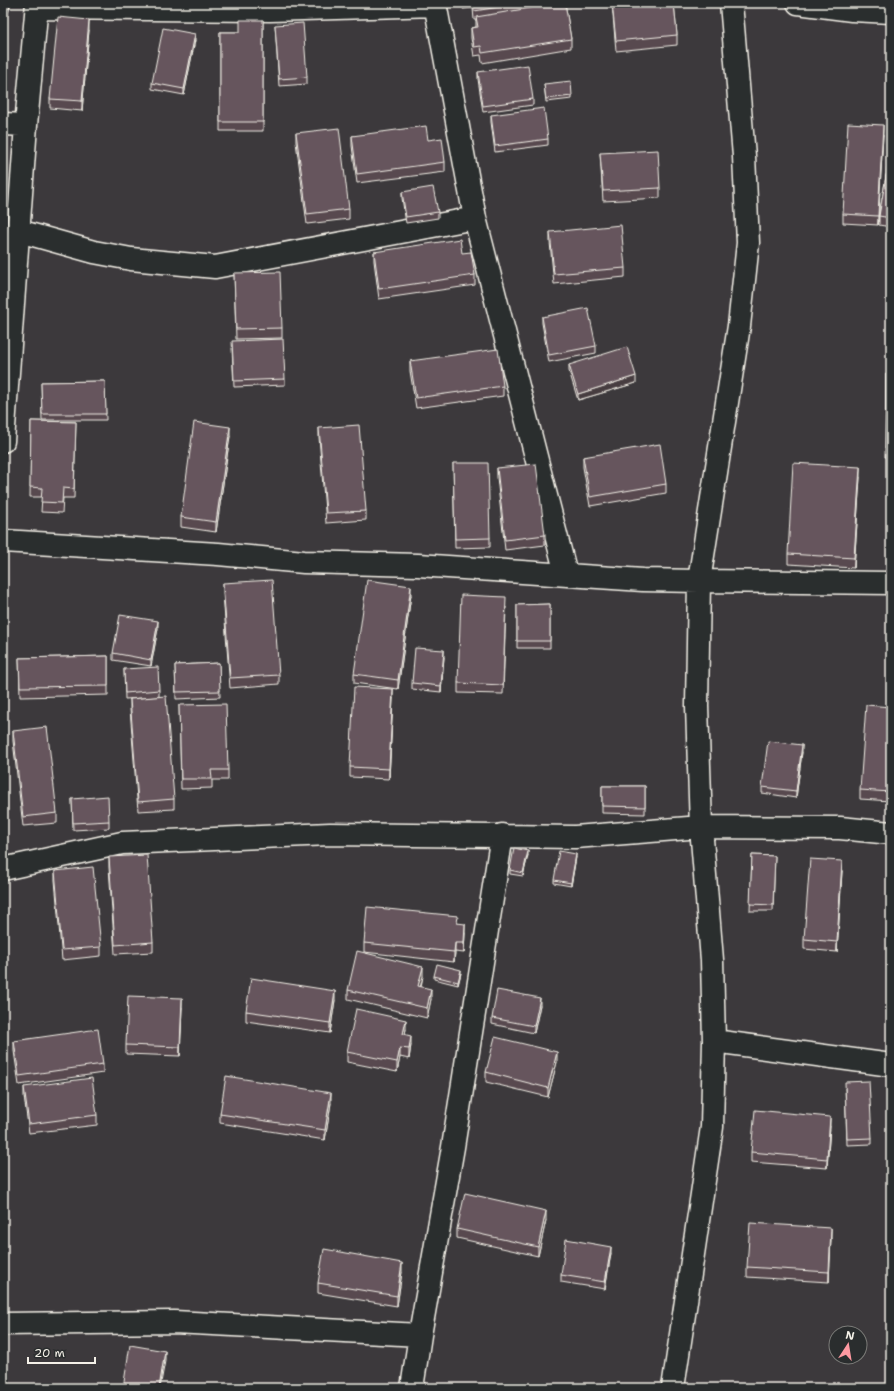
<svg xmlns="http://www.w3.org/2000/svg" width="894" height="1391" viewBox="0 0 894 1391" font-family="'Shantell Sans',sans-serif">
  <rect width="100%" height="100%" fill="#3c393c"/>
  <filter id="ink" filterUnits="userSpaceOnUse"><feTurbulence type="fractalNoise" baseFrequency=".025" numOctaves="2"/><feDisplacementMap in="SourceGraphic" scale="8" xChannelSelector="R" yChannelSelector="G"/><feConvolveMatrix kernelMatrix="1 2 1 2 8 2 1 2 1" color-interpolation-filters="sRGB"/></filter>
  <g filter="url(#ink)">
    <g fill="none" stroke-linecap="round" stroke-linejoin="round">
      <defs>
        <path id="street" d="M435 3 475 218 566 574
          M731 3 744 156 748 243 739 326 699 581 891 583
          M798 3 852 10 891 12
          M37 8 270 10 436 5
          M3 124 26 125
          M19 231 94 252 131 259 215 267 475 218
          M3 441 26 125 37 3
          M3 541 218 554 304 562 418 565 643 580 699 581 697 706 701 827 840 828 891 833
          M3 869 122 843 330 834 575 837 701 827 712 960 714 1041 712 1127 673 1388
          M714 1041 891 1065
          M3 1324 174 1322 420 1335 453 1147 502 835
          M412 1388 420 1335"/>
      </defs>
      <!-- street casing -->
      <use href="#street" stroke="#f4f1e8" stroke-width="25"/>
      <!-- street -->
      <use href="#street" stroke="#2a2d2e" stroke-width="22"/>
    </g>
    <!-- wall -->
    <path fill="#584950" stroke="#f4f1e8" d="M3 3H10L8 15 3 14Z
      M462 3H565L571 39V48L482 63 481 55 474 56 471 38V28L476 27V20H474L473 8 463 9Z
      M612 3H674L677 35V45L616 51Z
      M263 20V131H220V32H240Z
      M275 25 307 77V84L279 86Z
      M89 30 82 111 50 108V99Z
      M195 40 184 95 152 89V83Z
      M478 72 533 99V105L483 112 478 79Z
      M544 84 572 96V99L546 102Z
      M491 115 548 139V145L495 152 491 122Z
      M296 133 349 209V219L307 224 296 142Z
      M883 135 878 225 843 223V214Z
      M352 136 428 140 445 162V172L357 183 352 146Z
      M891 148V227L879 225V216Z
      M600 153 660 188V198L603 201Z
      M402 192 438 212V218L406 223 402 198Z
      M550 232 625 268V277L554 284 550 242Z
      M374 252 462 253 475 275V285L379 299 374 261Z
      M234 273 282 328V338L236 339Z
      M542 317 596 346V353L549 362 542 323Z
      M232 348 285 379V385L234 387Z
      M410 361 503 386V396L416 408 410 371Z
      M569 365 636 383 578 400 569 371Z
      M886 373H891V457H885Z
      M105 381 106 420H42L41 382Z
      M31 421 76 422 74 498H63L62 513 41 512 42 497H30Z
      M319 428 366 511V520L326 523 319 437Z
      M230 436 216 532 181 527V517Z
      M583 457 666 484V493L590 506 583 467Z
      M453 463 490 538V547L455 548Z
      M497 468 545 535V545L505 550 497 477Z
      M860 477 854 568 788 564V554Z
      M223 583 279 675V684L230 688 223 593Z
      M411 595 398 689 354 683V674Z
      M550 604V648H517V605Z
      M506 607 503 694 458 693V683Z
      M158 628 151 666 113 660V653Z
      M108 656V695L20 697 19 658Z
      M444 657 441 692 412 689V683Z
      M219 663 220 697 176 699 175 665Z
      M124 669 159 690V697L125 699Z
      M393 698 389 779 350 777V767Z
      M130 699 174 799V809L138 811 130 709Z
      M179 705 228 770V780H212V788L181 789Z
      M891 707V801L860 799V790Z
      M13 731 57 813V823L23 826 13 741Z
      M802 752 796 798 762 793V787Z
      M602 786H645V814L602 813Z
      M72 799 109 821V828L73 830Z
      M528 855 523 876 510 874V870Z
      M752 855 775 856 773 911H750Z
      M109 857 153 942V952L115 954 109 867Z
      M576 857 571 886 554 883V880Z
      M55 871 101 947V956L62 960 55 880Z
      M842 871 837 952 804 949V939Z
      M458 923 465 933 464 953 455 952 454 962 364 952V943Z
      M461 973 458 985 434 979V976Z
      M423 976 421 987 431 999 427 1018 348 999V990Z
      M335 1000 330 1033 246 1021V1011Z
      M540 1005 534 1033 492 1024V1018Z
      M182 1007 180 1056 126 1054V1045Z
      M406 1029 405 1034 411 1045 409 1059 400 1057 397 1072 347 1062V1052Z
      M14 1041 103 1064V1073L19 1085 14 1051Z
      M557 1062 548 1097 486 1082V1072Z
      M24 1087 97 1115V1125L29 1133 24 1096Z
      M845 1088 872 1138V1144L847 1145Z
      M331 1103 325 1140 220 1123V1114Z
      M830 1126 827 1168 751 1162V1152Z
      M546 1220 538 1256 457 1238V1229Z
      M831 1238 829 1282 747 1277V1267Z
      M611 1253 605 1289 561 1282V1275Z
      M402 1272 397 1306 318 1293V1283Z"/>
    <!-- shaded-wall -->
    <path fill="#473c41" stroke="#f4f1e8" d="M8 3H10L8 15Z
      M89 20V30L82 111V101Z
      M195 34V40L184 95V89Z
      M883 125V135L878 225V216Z
      M6 194V203L3 224V214Z
      M636 376V383L578 400V394Z
      M230 427V436L216 532V522Z
      M860 467V477L854 568V558Z
      M411 586V595L398 689V680Z
      M158 621V628L151 666V660Z
      M444 650V657L441 692V686Z
      M393 689V698L389 779V769Z
      M802 745V752L796 798V791Z
      M528 851V855L523 876V873Z
      M576 854V857L571 886V883Z
      M842 861V871L837 952V942Z
      M465 924V933L464 953V943Z
      M455 943V952L454 962V952Z
      M423 967V976L418 996V986Z
      M461 970V973L458 985V982Z
      M431 989V999L427 1018V1008Z
      M335 991V1000L330 1033V1023Z
      M182 998V1007L180 1056V1047Z
      M540 998V1005L534 1033V1026Z
      M406 1020V1029L403 1044V1034Z
      M411 1036V1045L409 1059V1049Z
      M400 1048V1057L397 1072V1062Z
      M557 1052V1062L548 1097V1088Z
      M331 1093V1103L325 1140V1130Z
      M830 1117V1126L827 1168V1159Z
      M546 1211V1220L538 1256V1247Z
      M831 1228V1238L829 1282V1272Z
      M611 1247V1253L605 1289V1282Z
      M402 1263V1272L397 1306V1296Z
      M165 1351V1361L160 1388H159Z"/>
    <!-- building -->
    <path fill="#66555d" stroke="#f4f1e8" d="M3 3H8V6L3 5Z
      M473 3H525L474 11Z
      M560 3H565L571 39 482 53 481 46 474 47 471 28 478 27 476 17Z
      M612 3H674L677 35 616 41Z
      M58 17 89 20 82 101 50 99Z
      M240 20H263V122H220V32H240Z
      M303 23 307 77 279 79 275 25Z
      M163 28 195 34 184 89 152 83Z
      M528 65 533 99 483 106 478 72Z
      M571 81 572 96 546 99 544 84Z
      M544 108 548 139 495 146 491 115Z
      M848 123 883 125 878 216 843 214Z
      M426 126 428 140 442 138 445 162 357 174 352 136Z
      M339 128 349 209 307 214 296 133Z
      M891 148V218L879 216Z
      M658 150 660 188 603 191 600 153Z
      M433 187 438 212 406 217 402 192Z
      M3 193 6 194 3 214Z
      M621 225 625 268 554 274 550 232Z
      M460 239 462 253 471 252 475 275 379 289 374 252Z
      M280 272 282 328 236 329 234 273Z
      M588 308 596 346 549 355 542 317Z
      M283 339 285 379 234 381 232 341Z
      M627 347 636 376 578 394 569 365Z
      M498 349 503 386 416 398 410 361Z
      M886 373H891V448H885Z
      M105 381 106 414H42L41 382Z
      M31 421 76 422 74 489 63 488 62 503 41 502 42 488 30 487Z
      M194 422 230 427 216 522 181 517Z
      M359 425 366 511 326 513 319 428Z
      M660 444 666 484 590 497 583 457Z
      M453 463H488L490 538 455 539Z
      M793 463 860 467 854 558 788 554Z
      M536 464 545 535 505 540 497 468Z
      M272 580 279 675 230 678 223 583Z
      M367 580 411 586 398 680 354 674Z
      M461 595 506 597 503 685 458 683Z
      M550 604V641H517V605Z
      M120 615 158 621 151 660 113 653Z
      M415 648 444 650 441 686 412 683Z
      M108 656V686L20 687 19 658Z
      M219 663 220 691 176 692 175 665Z
      M158 667 159 690 125 693 124 669Z
      M354 687 393 689 389 769 350 767Z
      M166 696 174 799 138 802 130 699Z
      M226 704 228 770H211L212 779H181L179 705Z
      M866 705 891 707V792L860 790Z
      M47 727 57 813 23 817 13 731Z
      M768 741 802 745 796 791 762 787Z
      M602 786H645V807L602 806Z
      M108 796 109 821 73 823 72 799Z
      M514 848 528 851 523 873 510 870Z
      M559 851 576 854 571 883 554 880Z
      M147 855 153 942 115 945 109 857Z
      M752 855 775 856 773 905 750 904Z
      M810 859 842 861 837 942 804 939Z
      M93 867 101 947 62 950 55 871Z
      M367 907 458 916 457 923 465 924 464 943H455L454 952 364 943Z
      M357 951 423 967 418 986 431 989 427 1008 348 990Z
      M437 964 461 970 458 982 434 976Z
      M251 978 335 991 330 1023 246 1011Z
      M497 990 540 998 534 1026 492 1018Z
      M128 996 182 998 180 1047 126 1045Z
      M356 1009 406 1020 403 1034 411 1036 409 1049 400 1048 397 1062 347 1052Z
      M98 1029 103 1064 19 1076 14 1041Z
      M495 1037 557 1052 548 1088 486 1072Z
      M226 1076 331 1093 325 1130 220 1114Z
      M92 1078 97 1115 29 1124 24 1087Z
      M869 1081 872 1138 847 1139 845 1082Z
      M755 1110 830 1117 827 1159 751 1152Z
      M465 1193 546 1211 538 1247 457 1229Z
      M750 1223 831 1228 829 1272 747 1267Z
      M566 1239 611 1247 605 1282 561 1275Z
      M324 1249 402 1263 397 1296 318 1283Z
      M130 1345 165 1351 159 1388H123Z"/>
  </g>
  <!-- margin -->
  <rect width="894" height="1391" fill="none" stroke="#2a2d2e" stroke-width="16"/>
  <rect x="8" y="8" width="878" height="1375" fill="none" stroke="#f4f1e8" stroke-width="1.5" filter="url(#ink)"/>
  <!-- north arrow -->
  <g transform="translate(848 1345) rotate(12)"><circle r="19" fill="#2a2d2e" stroke="#7b7b78"/>
  <path d="M0-3L7 15L0 10L-7 15Z" fill="#ff9aa2"/>
  <text y="-6" font-size="11" font-weight="bold" text-anchor="middle" fill="#f4f1e8">N</text>
  </g>
  <!-- scale -->
  <path d="M28 1357v6h67v-6" fill="none" stroke="#f4f1e8" stroke-width="2"/>
  <text x="34" y="1357" font-size="12" fill="#f4f1e8" stroke="#2a2d2e" stroke-width="3" paint-order="stroke">20 m</text>
</svg>
